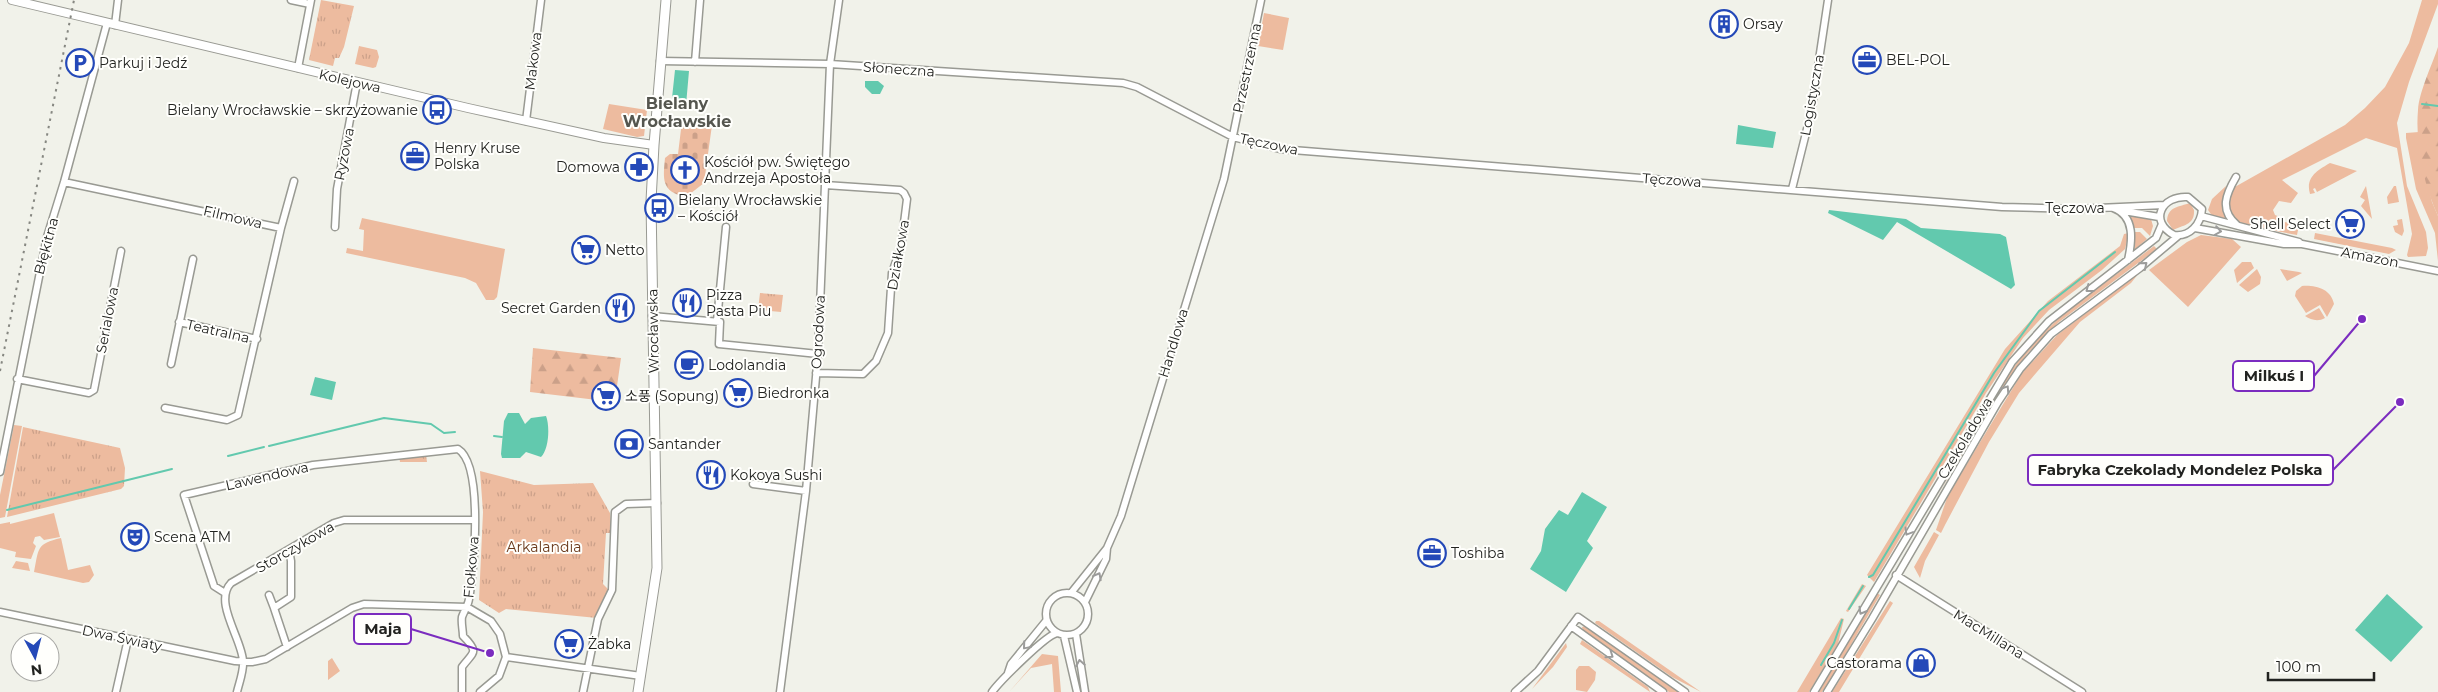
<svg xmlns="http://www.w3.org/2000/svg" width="2438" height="692" viewBox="0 0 2438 692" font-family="Montserrat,'Noto Sans KR',sans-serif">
  <defs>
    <pattern id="forest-firs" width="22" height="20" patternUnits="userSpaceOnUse" patternTransform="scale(1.25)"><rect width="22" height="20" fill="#edbb9f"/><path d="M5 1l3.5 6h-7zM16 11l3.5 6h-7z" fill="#cba089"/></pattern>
    <pattern id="cemetery-stones" width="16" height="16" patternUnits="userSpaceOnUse" patternTransform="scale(1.25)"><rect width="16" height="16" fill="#edbb9f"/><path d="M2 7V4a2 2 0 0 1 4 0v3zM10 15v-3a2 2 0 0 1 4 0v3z" fill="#cba089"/></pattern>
    <pattern id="park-tufts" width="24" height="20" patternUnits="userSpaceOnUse" patternTransform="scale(1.25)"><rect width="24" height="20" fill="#edbb9f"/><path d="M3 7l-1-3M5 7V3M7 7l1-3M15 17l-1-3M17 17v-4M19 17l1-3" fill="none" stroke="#cba089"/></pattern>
  </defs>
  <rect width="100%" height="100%" fill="#f1f2ea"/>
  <!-- green -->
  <path fill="#edbb9f" d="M2422 0H2438V4L2409 82 2397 123 2407 186 2426 232 2428 248 2426 256 2408 257 2407 255 2412 234 2397 148 2366 138 2282 180 2298 193 2291 203 2279 201 2273 210 2275 215 2280 217V221L2299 225 2297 235 2239 224 2231 217 2228 200 2233 188 2345 125 2365 108 2385 87 2409 43Z
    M1264 13 1289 18 1283 50 1258 46Z
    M609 104 647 110 644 136 637 137 603 129Z
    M2419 132 2420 150 2432 202 2438 216V261L2435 233 2416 189 2406 138V133Z
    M2330 163 2357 171 2317 192 2315 188 2313 189 2315 193 2310 194C2305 177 2318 170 2330 163Z
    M2226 186 2222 205 2227 220 2213 217 2208 210 2212 199Z
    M2366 186 2372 219 2361 206 2365 200 2360 197Z
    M2394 186H2396L2399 202 2388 204 2387 197Z
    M2190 203 2194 210C2195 225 2183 225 2173 230L2167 221C2168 206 2179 207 2190 203Z
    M2126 213 2151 219 2153 226 2150 236 2142 228H2134Z
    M362 218 505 249 497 297 494 300H486L476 283 465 278 346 253 347 248 363 251 364 230 359 229Z
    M2402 219 2404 231 2402 236 2395 232 2393 226 2398 225 2397 220Z
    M2135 232H2140L2147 239 2134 250Z
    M2129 233 2125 249 2102 270 2049 310 2023 338 1986 393 1874 582 1867 575 2005 349 2048 301 2120 246 2124 234Z
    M2315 233 2392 248 2396 250 2389 254 2314 239Z
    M2201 235 2232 239 2241 247 2188 307 2149 270 2187 242Z
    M2154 246 2157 249 2059 322 2027 354 1999 393 1935 500 2005 379 2028 348 2062 315Z
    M2242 262H2251L2254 268 2237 283 2234 270Z
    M2257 269 2261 277 2260 284 2248 292 2239 285Z
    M2280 269 2299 272 2302 273 2287 281Z
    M2139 273 2131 283 2080 322 2019 393 1989 442 1945 525 1941 533 1936 530 1948 495 2022 373 2057 335Z
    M2302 286C2316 285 2331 289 2334 304L2327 317 2320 305 2306 313 2295 296 2296 291Z
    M2319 308 2325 318C2318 322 2311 320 2305 316Z
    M14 425 22 426 5 517 0 518V495Z
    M54 513 60 537 44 540 40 536 35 537 33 543 36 546 31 559 15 557 16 552 0 548V524L10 522V524Z
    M1934 532 1939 535 1925 561 1920 578 1914 567Z
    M61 538 68 570 90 565 94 575 89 582 83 583 34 572C39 548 36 544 61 538Z
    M16 561 28 563 30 571 12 568Z
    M1862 584 1866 586 1848 612 1846 611 1843 616Z
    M1877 593 1880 595 1831 679 1822 692H1819Z
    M1890 601 1893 603 1839 692H1832Z
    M1841 618 1844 619 1838 644 1809 692H1797Z
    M1596 621H1599L1701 692 1672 677 1595 623Z
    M1585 626 1679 692H1669L1583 631 1582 627Z
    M1582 640 1648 687 1650 692 1580 644Z
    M1566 643 1567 647 1553 667 1532 689Z
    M1042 654 1058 656 1061 692H1054L1052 664 1031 668 1009 692Z
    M1579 666H1589L1596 672 1595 680 1587 692 1576 690V670Z"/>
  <!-- forest -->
  <path fill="url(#forest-firs)" d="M2438 47V216C2424 186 2415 144 2418 110 2419 92 2432 65 2438 47Z
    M533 348 621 358 617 386 598 388 597 400 530 392Z"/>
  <!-- cemetery -->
  <path fill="url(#cemetery-stones)" d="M682 121 712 125 704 183 686 197C661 192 663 179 665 158L670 154H678Z"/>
  <!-- park -->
  <path fill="url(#park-tufts)" d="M321 0 354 6 344 47 339 58H335L333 66 309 60Z
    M359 46 377 50 379 57 376 67 373 68 355 64Z
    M760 293 783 295 781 312 758 310Z
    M23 427 120 448 125 468 124 486 121 489 7 517Z
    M426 455 427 462H400L399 457Z
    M480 471 534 485 593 483 610 513 612 533H606L603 584 609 590 597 618 506 609 499 613 479 600 483 512Z
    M332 658 340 671 328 680V661Z"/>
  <!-- water -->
  <path fill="#62c9ae" d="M675 70 689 71 686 105 672 98Z
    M865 81H878L884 86 880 94H872L865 87Z
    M1738 125 1776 132 1773 148 1736 144Z
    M1829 210 1906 219 1921 228 2000 234 2006 237 2015 285 2011 289 1897 222 1883 240 1828 213Z
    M315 377 336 382 332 400 310 395Z
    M508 413H519L525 424 531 418 546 416C550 426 549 449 541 457L526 452 520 458H502L501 454 504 421Z
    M1582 492 1607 507 1587 541 1593 548 1566 592 1530 569 1541 551 1545 529 1559 510 1568 515Z
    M2387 594 2423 627 2391 662 2355 630Z"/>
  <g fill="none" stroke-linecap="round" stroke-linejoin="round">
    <!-- stream -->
    <path stroke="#62c9ae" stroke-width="2" d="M2422 104 2438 106
      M494 436 502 437
      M269 446 384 418 431 424 444 433 455 432
      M228 456 264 447
      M7 510 172 469
      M1869 577 1873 575 1994 373 2039 311 2115 252
      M1849 609 1863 586
      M1821 665 1834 643 1842 620"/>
    <defs>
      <path id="minor" d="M291 0 310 4
        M115 25 118 0
        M660 61 830 64 1123 83 1137 87 1233 137 1280 149 1305 151 2002 207 2076 209 2164 205
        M695 62 700 0
        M298 68 311 0
        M526 121 541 0
        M2236 177C2226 194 2219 210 2237 225
        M64 182 281 228 238 415 227 420 165 408
        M1792 189 1811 113 1828 0
        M2188 197 2202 209C2201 224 2190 237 2174 235 2148 221 2162 195 2188 197Z
        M2113 208C2136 216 2132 242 2128 260
        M2118 210 2159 217
        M2201 216 2299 242
        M335 227 337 189 357 82
        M281 228 294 181
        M2195 228 2284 244H2302L2438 271
        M652 316 720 322 719 344 818 354
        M717 321 726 227
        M179 322 257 339
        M171 364 193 259
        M816 373 863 374 876 361 888 333 892 273 901 247 907 199 904 193 900 190 825 185
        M17 379 89 393 94 390 121 251
        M0 472 47 237 64 182 107 23
        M753 484 806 491
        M1896 575 2082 692
        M1046 614a21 21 0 1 1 42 0a21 21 0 1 1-42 0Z
        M225 593 214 586 184 495 313 465 458 449C484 465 474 571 469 599 468 606 464 611 462 617 461 623 463 630 463 636 480 653 473 652 462 667V692
        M1071 593 1107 548
        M269 595 274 608
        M1085 602 1106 559 1107 548 1121 516 1224 179 1261 0
        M0 612 235 661 252 662 266 659 352 608 364 604 467 607 491 621 500 634 506 657 499 676 480 692
        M1571 626 1663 692
        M1076 634 1085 692
        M1064 636 1077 692
        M287 647 274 608 291 597V561L289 550
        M506 657 641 676
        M1008 673 1011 664 1046 621
        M116 692 128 639
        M237 692C239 683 244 671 243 661 242 639 213 602 231 583L334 523 344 520H475
        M583 692 598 619 612 590 615 512 626 504 657 503
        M780 692 806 491 818 354 830 64 839 0
        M992 692C1000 681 1046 635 1057 633
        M1515 692 1538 671 1578 617 1685 692
        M1814 692 2012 362 2049 321 2156 238 2162 224
        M1827 692 1872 619 1998 402 2020 369 2051 334 2140 268 2178 236"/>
      <path id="tertiary" d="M12 0 468 108 604 138 654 145"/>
      <path id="secondary" d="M638 692 657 568 651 201 654 145 666 0"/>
    </defs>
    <!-- minor casing -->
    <use href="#minor" stroke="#999a93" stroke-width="9"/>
    <!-- tertiary casing -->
    <use href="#tertiary" stroke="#999a93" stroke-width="10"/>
    <!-- secondary casing -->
    <use href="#secondary" stroke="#999a93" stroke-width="11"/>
    <!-- minor -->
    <use href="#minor" stroke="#fff" stroke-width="6"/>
    <!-- tertiary -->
    <use href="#tertiary" stroke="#fff" stroke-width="8"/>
    <!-- secondary -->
    <use href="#secondary" stroke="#fff" stroke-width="9"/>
    <!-- rail -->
    <path stroke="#868781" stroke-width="2" stroke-dasharray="2.5 5" stroke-linecap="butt" d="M0 371 74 0"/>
  </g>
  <!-- one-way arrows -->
  <defs><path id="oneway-chevron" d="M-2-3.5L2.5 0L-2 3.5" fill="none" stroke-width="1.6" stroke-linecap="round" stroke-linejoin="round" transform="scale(1.25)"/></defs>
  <g stroke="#9c9c9b">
    <use href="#oneway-chevron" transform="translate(2218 231) rotate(9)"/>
    <use href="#oneway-chevron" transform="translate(2144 265) rotate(-39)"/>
    <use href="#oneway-chevron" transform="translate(2089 289) rotate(143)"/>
    <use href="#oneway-chevron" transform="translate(2006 389) rotate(-57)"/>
    <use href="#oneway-chevron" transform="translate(1908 532) rotate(121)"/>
    <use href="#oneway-chevron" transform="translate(1098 576) rotate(-62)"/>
    <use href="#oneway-chevron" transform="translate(1862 611) rotate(120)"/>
    <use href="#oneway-chevron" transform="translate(1026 646) rotate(130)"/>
    <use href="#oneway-chevron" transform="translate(1610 655) rotate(35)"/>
    <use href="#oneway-chevron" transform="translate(1080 663) rotate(-100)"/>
  </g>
  <!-- icons -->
  <defs>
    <symbol id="building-ring" viewBox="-11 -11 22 22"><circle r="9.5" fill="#fffffc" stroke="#2449b8" stroke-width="1.5"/><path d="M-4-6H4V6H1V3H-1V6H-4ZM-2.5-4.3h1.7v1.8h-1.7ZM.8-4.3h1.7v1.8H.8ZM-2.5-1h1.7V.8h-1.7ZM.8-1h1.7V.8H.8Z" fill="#2449b8"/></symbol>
    <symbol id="office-ring" viewBox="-11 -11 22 22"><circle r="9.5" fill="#fffffc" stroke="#2449b8" stroke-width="1.5"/><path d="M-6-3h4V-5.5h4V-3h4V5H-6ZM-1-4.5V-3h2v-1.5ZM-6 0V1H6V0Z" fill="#2449b8"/></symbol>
    <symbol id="parking-ring" viewBox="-11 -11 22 22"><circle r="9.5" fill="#fffffc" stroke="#2449b8" stroke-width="1.5"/><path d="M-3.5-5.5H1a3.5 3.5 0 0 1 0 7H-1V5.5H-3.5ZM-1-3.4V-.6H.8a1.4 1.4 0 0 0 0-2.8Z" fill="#2449b8"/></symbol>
    <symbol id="bus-ring" viewBox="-11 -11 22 22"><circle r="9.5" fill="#fffffc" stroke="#2449b8" stroke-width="1.5"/><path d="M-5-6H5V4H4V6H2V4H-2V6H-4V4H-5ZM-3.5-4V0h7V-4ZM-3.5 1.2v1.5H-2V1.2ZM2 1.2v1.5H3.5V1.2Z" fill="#2449b8"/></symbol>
    <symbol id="pharmacy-ring" viewBox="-11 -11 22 22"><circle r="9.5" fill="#fffffc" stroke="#2449b8" stroke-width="1.5"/><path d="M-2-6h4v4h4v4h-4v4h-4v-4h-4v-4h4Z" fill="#2449b8"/></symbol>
    <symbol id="church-ring" viewBox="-11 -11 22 22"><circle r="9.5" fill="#fffffc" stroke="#2449b8" stroke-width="1.5"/><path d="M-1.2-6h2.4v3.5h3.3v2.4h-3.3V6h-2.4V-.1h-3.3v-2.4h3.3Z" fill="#2449b8"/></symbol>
    <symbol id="supermarket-ring" viewBox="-11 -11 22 22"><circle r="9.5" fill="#fffffc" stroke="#2449b8" stroke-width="1.5"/><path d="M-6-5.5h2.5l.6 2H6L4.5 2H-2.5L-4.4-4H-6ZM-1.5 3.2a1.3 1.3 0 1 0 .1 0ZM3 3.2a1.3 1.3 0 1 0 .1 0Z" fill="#2449b8"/></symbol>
    <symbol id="restaurant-ring" viewBox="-11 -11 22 22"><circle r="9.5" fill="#fffffc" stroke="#2449b8" stroke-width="1.5"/><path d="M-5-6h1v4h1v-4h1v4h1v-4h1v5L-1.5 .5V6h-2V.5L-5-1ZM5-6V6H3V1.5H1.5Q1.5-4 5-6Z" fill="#2449b8"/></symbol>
    <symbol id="cafe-ring" viewBox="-11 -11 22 22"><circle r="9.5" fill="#fffffc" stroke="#2449b8" stroke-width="1.5"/><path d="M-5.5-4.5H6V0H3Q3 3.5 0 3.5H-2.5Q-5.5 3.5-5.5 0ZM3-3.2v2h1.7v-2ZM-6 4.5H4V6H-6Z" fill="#2449b8"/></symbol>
    <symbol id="bank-ring" viewBox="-11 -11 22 22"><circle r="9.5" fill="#fffffc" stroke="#2449b8" stroke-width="1.5"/><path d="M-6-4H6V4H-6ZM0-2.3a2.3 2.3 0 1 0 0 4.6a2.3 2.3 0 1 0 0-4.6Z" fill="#2449b8"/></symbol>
    <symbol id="theatre-ring" viewBox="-11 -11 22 22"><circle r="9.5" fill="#fffffc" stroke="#2449b8" stroke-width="1.5"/><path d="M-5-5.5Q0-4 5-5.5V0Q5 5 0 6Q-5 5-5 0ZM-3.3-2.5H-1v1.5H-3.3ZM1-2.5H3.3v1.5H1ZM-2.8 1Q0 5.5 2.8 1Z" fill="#2449b8"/></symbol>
    <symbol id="shop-ring" viewBox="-11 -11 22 22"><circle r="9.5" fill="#fffffc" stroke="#2449b8" stroke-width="1.5"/><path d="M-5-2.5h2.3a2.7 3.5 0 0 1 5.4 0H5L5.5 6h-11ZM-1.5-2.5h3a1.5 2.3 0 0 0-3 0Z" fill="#2449b8"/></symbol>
  </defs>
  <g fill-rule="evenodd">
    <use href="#building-ring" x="1708" y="8" width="32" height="32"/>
    <use href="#office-ring" x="1851" y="44" width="32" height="32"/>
    <use href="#parking-ring" x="64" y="47" width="32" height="32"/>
    <use href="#bus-ring" x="421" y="94" width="32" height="32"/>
    <use href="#office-ring" x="399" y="140" width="32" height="32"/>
    <use href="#pharmacy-ring" x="623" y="151" width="32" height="32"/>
    <use href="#church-ring" x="669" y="154" width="32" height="32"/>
    <use href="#bus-ring" x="643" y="192" width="32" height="32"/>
    <use href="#supermarket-ring" x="2334" y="208" width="32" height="32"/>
    <use href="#supermarket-ring" x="570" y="234" width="32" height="32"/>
    <use href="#restaurant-ring" x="671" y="287" width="32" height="32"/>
    <use href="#restaurant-ring" x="604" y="292" width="32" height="32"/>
    <use href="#cafe-ring" x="673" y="349" width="32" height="32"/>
    <use href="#supermarket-ring" x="722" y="377" width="32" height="32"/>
    <use href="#supermarket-ring" x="590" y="380" width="32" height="32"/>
    <use href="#bank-ring" x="613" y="428" width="32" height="32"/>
    <use href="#restaurant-ring" x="695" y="459" width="32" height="32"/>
    <use href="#theatre-ring" x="119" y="521" width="32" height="32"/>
    <use href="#office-ring" x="1416" y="537" width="32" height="32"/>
    <use href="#supermarket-ring" x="553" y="628" width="32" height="32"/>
    <use href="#shop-ring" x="1905" y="647" width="32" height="32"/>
  </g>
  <g text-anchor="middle" stroke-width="4" stroke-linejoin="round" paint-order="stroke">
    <!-- poi labels -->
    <g font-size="14" fill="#222320" stroke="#fffffc" text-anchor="start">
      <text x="1743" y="29">Orsay</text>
      <text x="1886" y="65">BEL-POL</text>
      <text x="99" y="68">Parkuj i Jedź</text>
      <text x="418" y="115" text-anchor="end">Bielany Wrocławskie – skrzyżowanie</text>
      <text x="434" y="153">Henry Kruse<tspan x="434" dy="16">Polska</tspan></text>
      <text x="704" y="167">Kościół pw. Świętego<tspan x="704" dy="16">Andrzeja Apostoła</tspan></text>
      <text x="620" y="172" text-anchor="end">Domowa</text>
      <text x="678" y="205">Bielany Wrocławskie<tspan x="678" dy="16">– Kościół</tspan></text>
      <text x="2331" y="229" text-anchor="end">Shell Select</text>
      <text x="605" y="255">Netto</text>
      <text x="706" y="300">Pizza<tspan x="706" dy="16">Pasta Piu</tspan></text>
      <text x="601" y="313" text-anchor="end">Secret Garden</text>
      <text x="708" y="370">Lodolandia</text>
      <text x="757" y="398">Biedronka</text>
      <text x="625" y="401">소풍 (Sopung)</text>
      <text x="648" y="449">Santander</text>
      <text x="730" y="480">Kokoya Sushi</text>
      <text x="154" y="542">Scena ATM</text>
      <text x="1451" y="558">Toshiba</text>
      <text x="588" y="649">Żabka</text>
      <text x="1902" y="668" text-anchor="end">Castorama</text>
    </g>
    <!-- street labels -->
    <g font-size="14" fill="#222320" stroke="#fffffc">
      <text transform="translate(533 61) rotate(-83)" y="5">Makowa</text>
      <text transform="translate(1247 68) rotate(-78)" y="5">Przestrzenna</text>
      <text transform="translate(899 69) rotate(4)" y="5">Słoneczna</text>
      <text transform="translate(350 81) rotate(13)" y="5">Kolejowa</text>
      <text transform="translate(1812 95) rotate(-80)" y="5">Logistyczna</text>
      <text transform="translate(1269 144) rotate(12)" y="5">Tęczowa</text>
      <text transform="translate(344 154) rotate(-79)" y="5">Ryżowa</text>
      <text transform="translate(1672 180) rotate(4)" y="5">Tęczowa</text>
      <text x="2075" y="213">Tęczowa</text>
      <text transform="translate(233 217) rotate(13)" y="5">Filmowa</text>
      <text transform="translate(46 246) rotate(-75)" y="5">Błękitna</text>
      <text transform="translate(898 255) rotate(-80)" y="5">Działkowa</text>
      <text transform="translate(2370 257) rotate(11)" y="5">Amazon</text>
      <text transform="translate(107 320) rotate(-79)" y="5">Serialowa</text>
      <text transform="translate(218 331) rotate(13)" y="5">Teatralna</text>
      <text transform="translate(653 331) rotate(-91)" y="5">Wrocławska</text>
      <text transform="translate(818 332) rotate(-87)" y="5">Ogrodowa</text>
      <text transform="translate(1173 343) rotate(-73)" y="5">Handlowa</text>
      <text transform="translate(1965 438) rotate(-59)" y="5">Czekoladowa</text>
      <text transform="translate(267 476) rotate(-13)" y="5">Lawendowa</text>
      <text transform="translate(295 547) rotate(-30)" y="5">Storczykowa</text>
      <text transform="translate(471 567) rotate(-85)" y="5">Fiołkowa</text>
      <text transform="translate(1989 634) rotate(32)" y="5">MacMillana</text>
      <text transform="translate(122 638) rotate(12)" y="5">Dwa Światy</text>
    </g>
    <!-- park labels -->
    <g font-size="14" fill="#69381a" stroke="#fffffc">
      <text x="544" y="552">Arkalandia</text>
    </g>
    <!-- quarter labels -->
    <g font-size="16" font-weight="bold" fill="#55564f" stroke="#fffffc">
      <text x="677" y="109">Bielany<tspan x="677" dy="18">Wrocławskie</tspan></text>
    </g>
  </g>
  <!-- callouts -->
  <path fill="none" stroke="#7b2cbf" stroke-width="2" d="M2362 319L2314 376M2400 402L2333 470M490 653L411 629"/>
  <g fill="#7b2cbf" stroke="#fffffc" stroke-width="2">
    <circle cx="2362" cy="319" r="5"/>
    <circle cx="2400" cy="402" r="5"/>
    <circle cx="490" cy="653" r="5"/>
  </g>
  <g fill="#fffffc" stroke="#7b2cbf" stroke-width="2">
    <rect x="2233" y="361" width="81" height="30" rx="5"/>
    <rect x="2028" y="455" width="305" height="30" rx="5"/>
    <rect x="354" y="614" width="57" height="30" rx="5"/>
  </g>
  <g font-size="15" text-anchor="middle" font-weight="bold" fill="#222320">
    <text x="2274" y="381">Milkuś I</text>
    <text x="2180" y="475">Fabryka Czekolady Mondelez Polska</text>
    <text x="383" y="634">Maja</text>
  </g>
  <!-- north arrow -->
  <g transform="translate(35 657) rotate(173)"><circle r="24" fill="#fffffc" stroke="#a7a7a4"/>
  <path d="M0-4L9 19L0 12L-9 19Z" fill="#2449b8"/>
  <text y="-8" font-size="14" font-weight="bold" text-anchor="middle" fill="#222320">N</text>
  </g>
  <!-- scale -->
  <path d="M2268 672v8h106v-8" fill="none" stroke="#222320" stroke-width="2.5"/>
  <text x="2276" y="672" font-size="15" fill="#222320" stroke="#fffffc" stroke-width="4" paint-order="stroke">100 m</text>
</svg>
